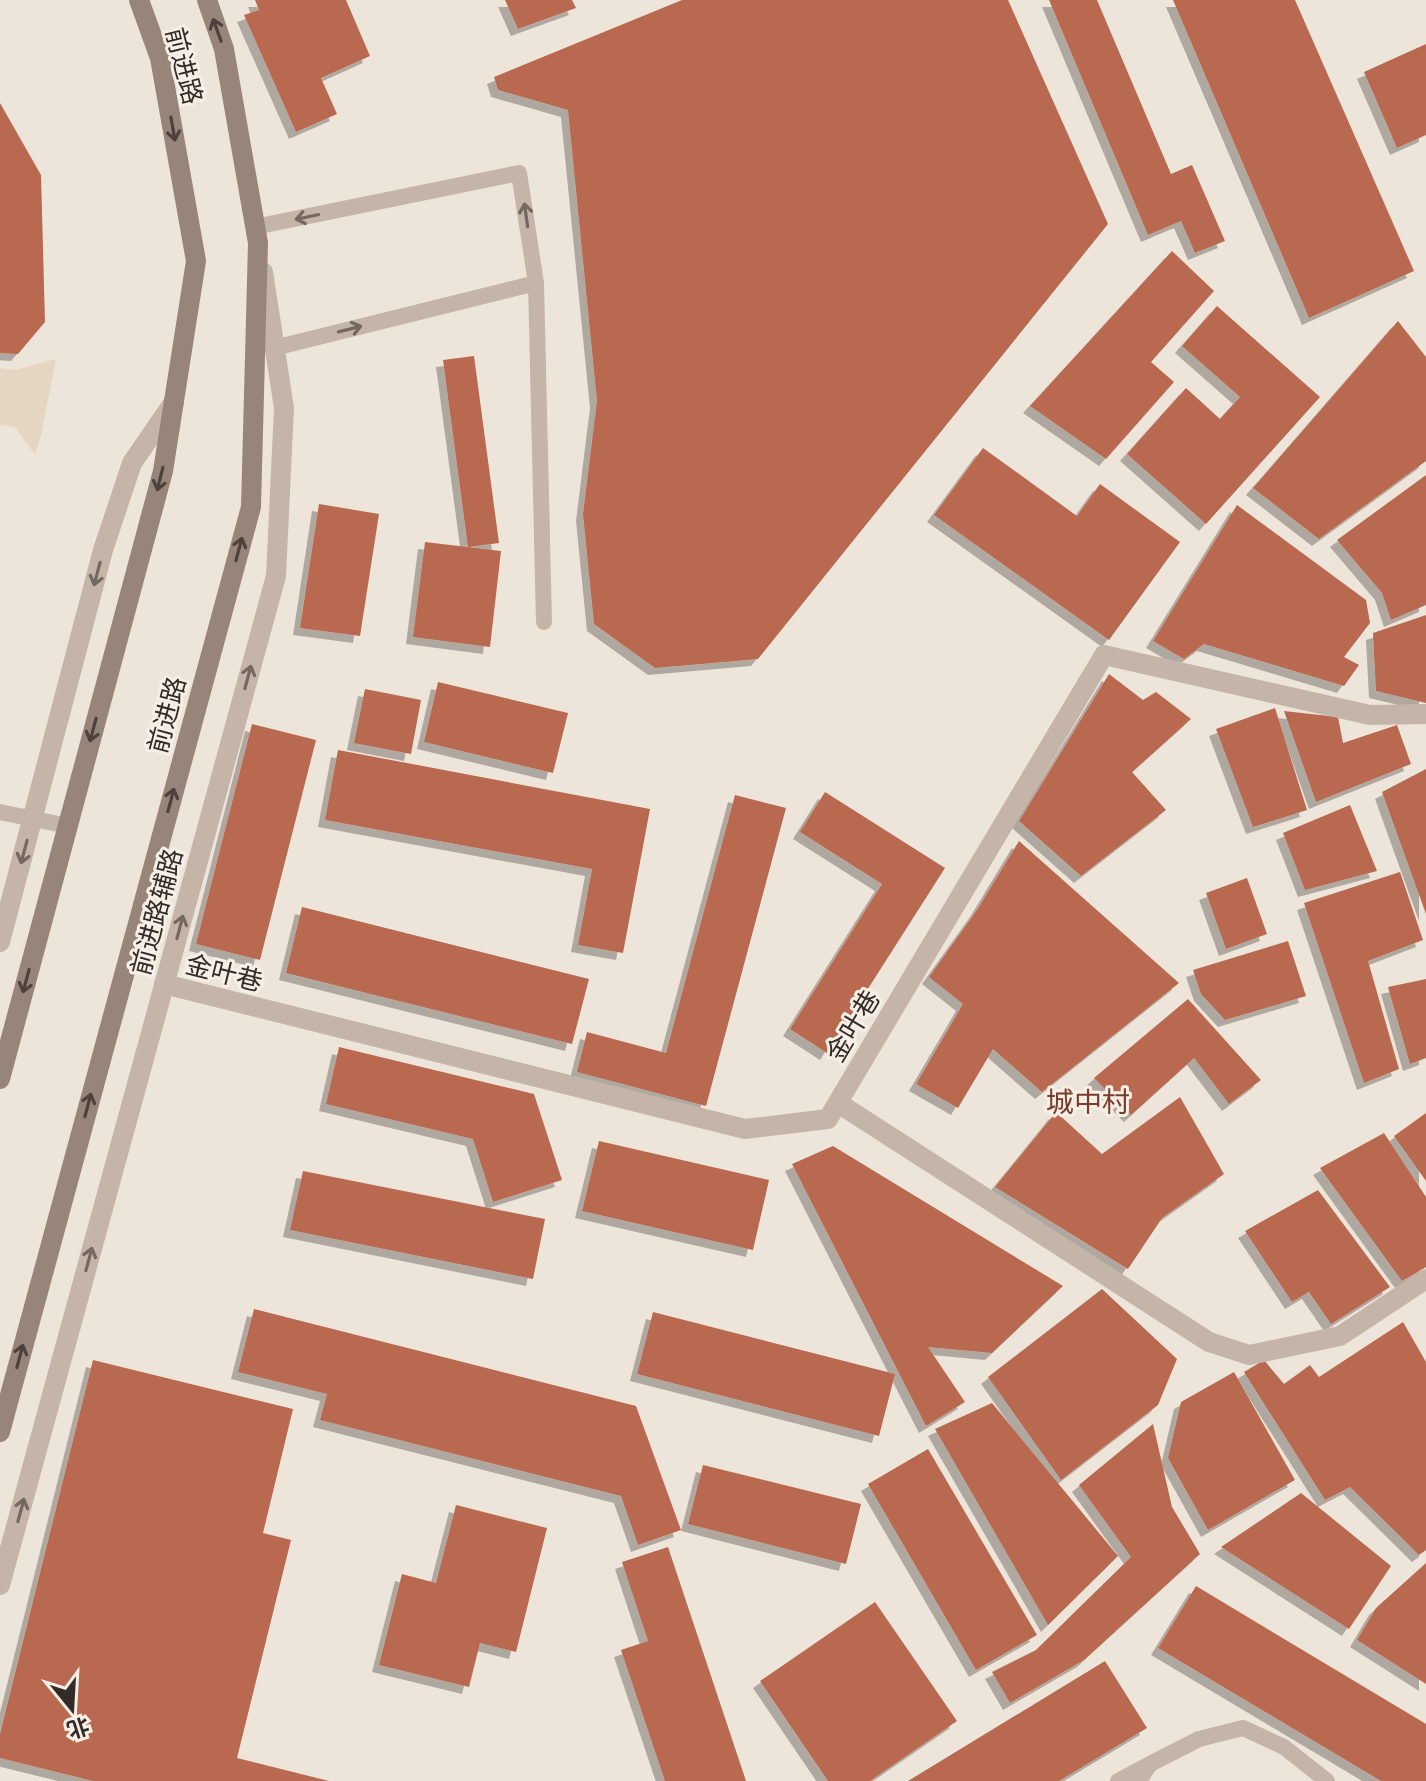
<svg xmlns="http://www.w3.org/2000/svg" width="1426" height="1781" viewBox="0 0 1426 1781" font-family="Manrope,'Noto Sans SC',sans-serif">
  <defs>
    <filter id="shadow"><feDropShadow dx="-7" dy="7" stdDeviation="0" flood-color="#0004"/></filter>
  </defs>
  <rect width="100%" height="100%" fill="#eee5da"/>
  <!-- plaza -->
  <path fill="#e5d6c3" d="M56 359 41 435 35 455 15 427 0 425V368L15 370Z"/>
  <!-- building -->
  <path fill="#b8694f" filter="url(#shadow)" d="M255 0H346L370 56 321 78 337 114 296 132 244 15 259 10Z
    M505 0H572L576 8 518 29Z
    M682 0H1008L1108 224 758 659 655 668 594 624 583 514 597 401 568 110 498 90 494 77Z
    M1049 0H1097L1171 174 1192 165 1225 241 1195 253 1181 221 1148 235Z
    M1173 0H1295L1414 271 1309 318Z
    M1426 44V135L1397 148 1364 72Z
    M0 103 41 175 45 322 18 354 0 353Z
    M1172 251 1214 291 1151 362 1174 382 1106 459 1030 406Z
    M1217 306 1320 397 1206 524 1127 454 1186 388 1220 419 1240 397 1182 346Z
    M1398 321 1426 357V461L1319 539 1253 488Z
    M474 356 499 543 468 547 443 360Z
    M983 448 1077 516 1100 484 1180 542 1109 640 934 515Z
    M1426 475V605L1391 620 1382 593 1337 540Z
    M319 504 379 514 360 636 300 628Z
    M1237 505 1366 600 1370 623 1344 657 1359 665 1344 686 1204 644 1184 659 1153 641Z
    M425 542 501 551 490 647 413 637Z
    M1426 615V703L1376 691 1373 633Z
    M1109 674 1143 700 1156 692 1191 719 1132 772 1166 810 1081 876 1019 821Z
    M438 682 568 713 553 773 424 742Z
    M365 689 421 700 411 754 354 743Z
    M1275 708 1307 810 1253 827 1216 729Z
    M1284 711 1338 717 1343 743 1397 725 1411 764 1316 802Z
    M252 724 316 740 260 960 196 944Z
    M338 750 650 809 623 953 578 945 592 869 325 820Z
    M1426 769V914L1382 792Z
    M825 792 945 868 827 1053 790 1029 882 884 800 832Z
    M735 795 786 808 706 1106 577 1072 587 1032 666 1053Z
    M1350 805 1377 871 1305 890 1283 833Z
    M1019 841 1179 983 1042 1092 993 1049 958 1108 916 1084 963 1004 929 977 977 910Z
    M1400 872 1423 940 1368 961 1399 1069 1364 1083 1304 903Z
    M1247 878 1267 934 1226 949 1206 893Z
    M302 907 589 979 572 1044 286 973Z
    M1288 941 1306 996 1225 1020 1201 994 1193 970Z
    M1426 979V1058L1410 1064 1388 987Z
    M1188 999 1261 1080 1229 1104 1194 1058 1131 1115 1094 1078Z
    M339 1047 534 1094 562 1180 493 1202 473 1139 326 1104Z
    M1180 1097 1224 1174 1162 1218 1128 1269 995 1187 1056 1112 1102 1154Z
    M1426 1113V1181L1394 1136Z
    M1384 1133 1426 1197V1267L1402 1281 1320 1168Z
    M599 1141 769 1180 753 1250 582 1211Z
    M833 1146 1063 1286 992 1353 928 1347 965 1402 926 1426 792 1164Z
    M303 1171 545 1219 533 1279 290 1230Z
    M1318 1190 1390 1287 1331 1324 1309 1292 1292 1302 1245 1231Z
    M1102 1289 1177 1359 1158 1405 1061 1480 988 1377Z
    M254 1309 636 1406 681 1530 638 1545 621 1496 320 1420 327 1394 238 1372Z
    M653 1312 895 1374 879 1436 637 1374Z
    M1403 1322 1426 1362V1550L1419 1555 1350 1487 1325 1500 1244 1372 1264 1360 1284 1384 1310 1365 1319 1377Z
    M93 1360 293 1409 263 1533 291 1540 237 1758 329 1781H93L0 1758V1734Z
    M1234 1372 1295 1480 1208 1530 1168 1458 1181 1402Z
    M992 1403 1118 1556 1048 1625 935 1429Z
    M1153 1424 1172 1507 1200 1554 1084 1660 1010 1703 992 1672 1036 1650 1131 1557 1079 1485Z
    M928 1449 1037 1635 976 1670 868 1484Z
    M703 1465 861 1504 846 1564 688 1524Z
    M1301 1493 1391 1566 1349 1629 1221 1547Z
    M456 1505 547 1528 516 1652 480 1643 469 1687 379 1665 402 1574 436 1583Z
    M668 1547 746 1781H665L621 1650 648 1641 622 1562Z
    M1426 1563V1684L1357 1640 1376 1608Z
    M1196 1586 1426 1724V1781H1381L1158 1648Z
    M875 1602 957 1721 870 1781H828L760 1681Z
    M1105 1661 1147 1728 1059 1781H908Z"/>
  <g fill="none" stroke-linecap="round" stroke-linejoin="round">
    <!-- service -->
    <path stroke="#c5b5a8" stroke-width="16" d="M255 227 519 173 536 283 274 348
      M536 283 544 622
      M0 812 68 826
      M1118 1781 1148 1765
      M1139 1781 1150 1764 1199 1739 1243 1728 1284 1747 1327 1781"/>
    <!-- minor -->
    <path stroke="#c5b5a8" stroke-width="20" d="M164 984 745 1129 828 1119 1104 655 1370 715 1426 714
      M838 1103 1209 1342 1249 1355 1340 1336 1426 1279"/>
    <!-- tertiary -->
    <path stroke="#c5b5a8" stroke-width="20" d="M0 942 103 550 132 463 174 402
      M0 1585 276 576 284 408 263 272"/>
    <!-- secondary -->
    <path stroke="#98857a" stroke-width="20" d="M0 1079 163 471 196 261 160 58 139 0
      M0 1432 251 507 258 243 224 49 207 0"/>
  </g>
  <!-- one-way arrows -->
  <defs><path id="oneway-shaft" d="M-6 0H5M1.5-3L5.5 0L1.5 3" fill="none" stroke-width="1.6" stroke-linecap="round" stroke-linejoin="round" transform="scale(2)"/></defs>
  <g stroke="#4c423c">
    <use href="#oneway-shaft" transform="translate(217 30) rotate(-110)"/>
    <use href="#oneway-shaft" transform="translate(173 129) rotate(80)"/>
    <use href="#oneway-shaft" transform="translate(160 479) rotate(104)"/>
    <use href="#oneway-shaft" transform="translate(239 549) rotate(-75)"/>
    <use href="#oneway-shaft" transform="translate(93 730) rotate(105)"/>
    <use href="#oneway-shaft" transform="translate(171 800) rotate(-75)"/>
    <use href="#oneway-shaft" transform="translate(26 981) rotate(105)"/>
    <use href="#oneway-shaft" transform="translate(88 1105) rotate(-75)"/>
    <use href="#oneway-shaft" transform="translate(20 1356) rotate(-75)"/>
  </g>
  <g stroke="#746961">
    <use href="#oneway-shaft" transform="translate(526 215) rotate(-98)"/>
    <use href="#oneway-shaft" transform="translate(307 217) rotate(168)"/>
    <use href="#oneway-shaft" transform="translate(350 329) rotate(-14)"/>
    <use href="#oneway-shaft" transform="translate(97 574) rotate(105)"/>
    <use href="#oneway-shaft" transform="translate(248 677) rotate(-75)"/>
    <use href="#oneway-shaft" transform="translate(24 852) rotate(105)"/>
    <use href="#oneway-shaft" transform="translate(180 927) rotate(-75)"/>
    <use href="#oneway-shaft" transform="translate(89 1259) rotate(-75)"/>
    <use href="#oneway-shaft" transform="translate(21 1510) rotate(-75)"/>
  </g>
  <g text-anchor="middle" stroke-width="6" stroke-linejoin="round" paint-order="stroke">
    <!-- street labels -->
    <g font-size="26" fill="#322b27" stroke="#f7efe6">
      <text transform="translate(184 66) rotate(76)" y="9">前进路</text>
      <text transform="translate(167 715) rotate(-75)" y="9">前进路</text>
      <text transform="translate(157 912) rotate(-75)" y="9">前进路辅路</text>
      <text transform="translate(224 973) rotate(14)" y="9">金叶巷</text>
      <text transform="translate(853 1026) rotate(-59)" y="9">金叶巷</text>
    </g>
    <!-- neighbourhood labels -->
    <g font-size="28" fill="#783d2a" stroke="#f7efe6">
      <text x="1088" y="1112">城中村</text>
    </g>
  </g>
  <!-- north arrow -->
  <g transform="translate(72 1709) rotate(162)" stroke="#f7efe6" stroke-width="6" paint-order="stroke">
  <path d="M0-6L14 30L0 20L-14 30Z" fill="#322b27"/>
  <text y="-12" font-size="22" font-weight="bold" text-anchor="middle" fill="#322b27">北</text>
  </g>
</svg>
